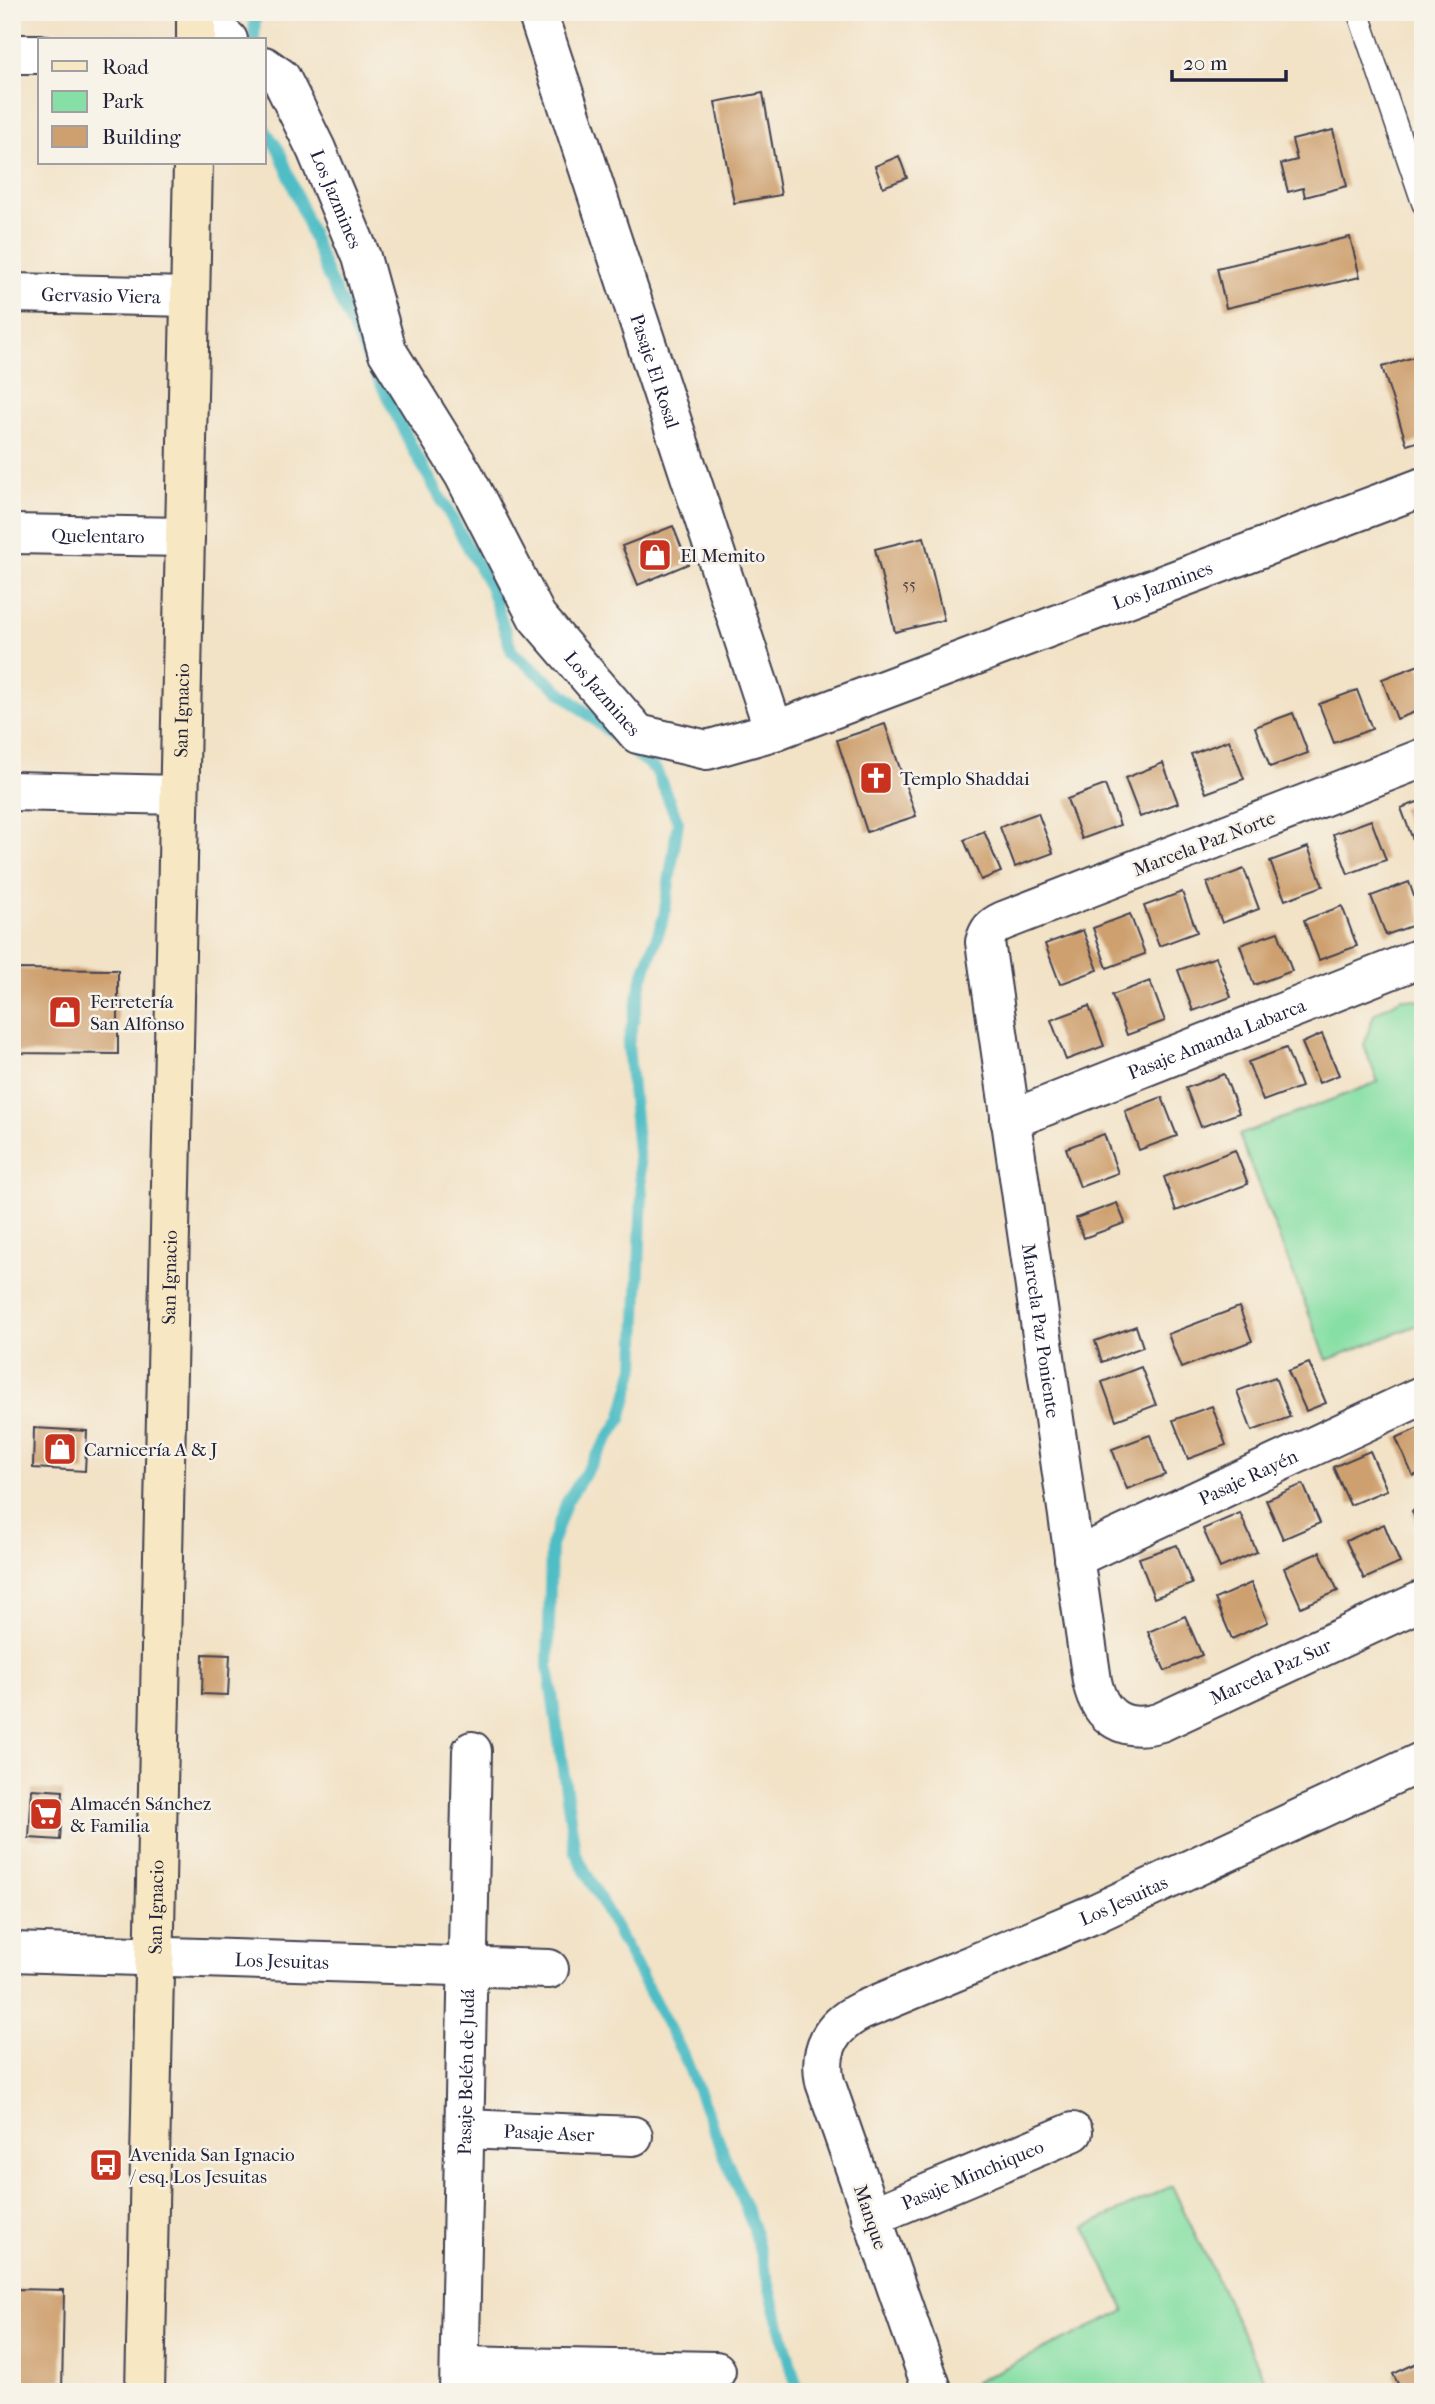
<svg xmlns="http://www.w3.org/2000/svg" width="1435" height="2404" viewBox="0 0 1435 2404" font-family="'IM FELL French Canon',serif">
  <rect width="100%" height="100%" fill="#f7f3e8"/>
  <filter id="ink" filterUnits="userSpaceOnUse"><feTurbulence type="fractalNoise" baseFrequency=".0143" numOctaves="2"/><feDisplacementMap in="SourceGraphic" scale="14" xChannelSelector="R" yChannelSelector="G"/><feConvolveMatrix kernelMatrix="1 2 1 2 8 2 1 2 1" color-interpolation-filters="sRGB"/></filter>
  <filter id="wash" filterUnits="userSpaceOnUse"><feTurbulence type="fractalNoise" baseFrequency=".00686" numOctaves="4" result="noise"/><feDisplacementMap in="SourceGraphic" scale="28" xChannelSelector="R" yChannelSelector="G"/><feGaussianBlur stdDeviation="1.57" result="paint"/><feColorMatrix in="noise" values="0 0 0 0 0 0 0 0 0 0 0 0 0 0 0 0 0 1.4 0 .05"/><feComposite in="paint" operator="in"/></filter>
  <g filter="url(#wash)">
    <rect width="100%" height="100%" fill="#f2e2c6"/>
    <!-- green -->
    <path fill="#86dfa4" stroke="#548070" stroke-width="2" d="M1402 998 1423 1001V1323L1327 1360 1239 1135 1378 1082 1364 1046 1374 1014Z
      M1172 2186 1271 2392H980L975 2382 1125 2311 1085 2227Z"/>
    <g fill="none" stroke-linecap="round" stroke-linejoin="round">
      <!-- stream -->
      <path stroke="#4fbdc5" stroke-width="12" d="M254 40 255 12
        M264 129 279 150 328 276 414 451 490 586 512 652 656 770 678 822 664 917 642 979 628 1045 642 1194 635 1367 621 1419 567 1501 551 1546 548 1666 575 1852 685 2058 753 2226 798 2392"/>
    </g>
    <g id="blocks">
      <!-- building -->
      <path fill="#cea070" d="M763 93 781 195 734 203 715 102Z
        M1333 130 1347 186 1305 197 1303 188 1288 192 1281 164 1297 160 1292 140Z
        M899 156 907 178 883 187 875 166Z
        M1350 237 1360 277 1226 308 1217 268Z
        M1423 354V440L1407 445 1382 367Z
        M673 526 688 564 638 585 622 546Z
        M924 537 944 620 895 632 875 549Z
        M1419 665 1423 674V709L1397 719 1382 679Z
        M1357 690 1372 729 1334 743 1319 704Z
        M1293 713 1308 753 1270 767 1255 727Z
        M885 724 916 816 867 832 837 740Z
        M1229 740 1244 779 1206 793 1191 754Z
        M1163 763 1178 803 1140 817 1125 778Z
        M1105 785 1120 825 1082 839 1067 799Z
        M1423 800V845L1416 848 1401 808Z
        M1038 813 1053 853 1015 867 1000 827Z
        M1371 820 1386 860 1348 874 1333 834Z
        M984 831 1001 872 981 880 964 840Z
        M1308 847 1323 886 1285 900 1270 861Z
        M1244 869 1259 909 1222 923 1207 883Z
        M1409 882 1423 922 1386 935 1371 896Z
        M1182 892 1197 932 1159 946 1144 906Z
        M1342 906 1357 946 1319 960 1304 920Z
        M1130 914 1145 954 1107 968 1093 928Z
        M1083 930 1098 970 1060 984 1045 944Z
        M1278 932 1292 971 1254 985 1240 945Z
        M1216 957 1231 997 1193 1011 1178 970Z
        M12 969 118 970V1054L12 1053Z
        M1150 981 1165 1021 1127 1035 1112 995Z
        M1089 1006 1104 1046 1066 1060 1051 1020Z
        M1322 1034 1339 1075 1319 1083 1302 1043Z
        M1286 1048 1301 1087 1263 1101 1248 1062Z
        M1224 1074 1239 1113 1201 1127 1186 1088Z
        M1162 1097 1177 1136 1139 1150 1125 1111Z
        M1104 1134 1118 1173 1080 1187 1066 1148Z
        M1235 1150 1248 1184 1176 1211 1164 1177Z
        M1117 1203 1125 1223 1084 1238 1076 1218Z
        M1239 1307 1252 1341 1181 1368 1168 1334Z
        M1136 1326 1143 1347 1102 1362 1095 1341Z
        M1309 1363 1326 1403 1306 1411 1288 1371Z
        M1141 1367 1156 1405 1116 1420 1102 1382Z
        M1275 1377 1290 1417 1252 1431 1237 1391Z
        M1212 1406 1226 1445 1188 1459 1173 1420Z
        M1423 1426V1472L1413 1476 1396 1438Z
        M34 1428 87 1431 85 1471 33 1468Z
        M1150 1435 1165 1475 1127 1489 1112 1449Z
        M1370 1451 1387 1490 1350 1505 1333 1467Z
        M1303 1484 1320 1523 1283 1539 1266 1500Z
        M1423 1507V1536L1412 1511Z
        M1240 1513 1257 1552 1220 1568 1203 1529Z
        M1384 1524 1400 1563 1364 1579 1346 1541Z
        M1177 1545 1192 1584 1154 1598 1139 1558Z
        M1320 1552 1338 1591 1301 1607 1284 1568Z
        M1251 1583 1268 1622 1232 1639 1215 1599Z
        M1185 1616 1202 1655 1165 1671 1148 1632Z
        M203 1654 230 1655 228 1695 202 1694Z
        M32 1789 63 1791 60 1840 29 1838Z
        M12 2289 64 2290 62 2392H12Z
        M1423 2360V2392H1402L1393 2374Z"/>
    </g>
  </g>
  <g filter="url(#ink)">
    <use href="#blocks" fill-opacity="0" stroke="#413f50" stroke-width="2"/>
    <g fill="none" stroke-linecap="round" stroke-linejoin="round">
      <defs>
        <path id="service" d="M1358 12 1423 204"/>
        <g id="minor">
          <path id="s1" d="M537 12 774 731"/>
          <path d="M196 16 228 40"/>
          <path d="M12 54H40"/>
          <path id="s2" d="M264 66 281 78 316 149 361 257 387 351 464 475 537 617 638 734 707 750 774 731 1423 487"/>
          <path id="s3" d="M12 293 190 297"/>
          <path id="s4" d="M12 534 185 537"/>
          <path id="s5" d="M1423 758 1003 921C992 926 988 931 985 942L1092 1681C1100 1719 1125 1733 1161 1722L1423 1600"/>
          <path d="M12 791 179 795"/>
          <path id="s6" d="M1010 1120 1423 957"/>
          <path id="s7" d="M1074 1558 1423 1395"/>
          <path id="s8" d="M12 1952 549 1969"/>
          <path id="s9" d="M465 2129 633 2136"/>
          <path id="s10" d="M871 2217 1073 2132"/>
          <path d="M460 2366 716 2371"/>
          <path id="s11" d="M459 2392 472 1751"/>
          <path id="s12" d="M933 2392 825 2082C818 2049 831 2026 861 2011L1096 1913 1423 1761"/>
        </g>
        <g id="secondary">
          <path d="M196 40V12"/>
          <path id="s13" d="M145 2392 193 163"/>
        </g>
      </defs>
      <!-- service casing -->
      <use href="#service" stroke="#413f50" stroke-width="24"/>
      <!-- minor casing -->
      <use href="#minor" stroke="#413f50" stroke-width="42"/>
      <!-- secondary casing -->
      <use href="#secondary" stroke="#413f50" stroke-width="42"/>
      <!-- service -->
      <use href="#service" stroke="#fff" stroke-width="21"/>
      <!-- minor -->
      <use href="#minor" stroke="#fff" stroke-width="38"/>
      <!-- secondary -->
      <use href="#secondary" stroke="#f7e8c3" stroke-width="38"/>
    </g>
  </g>
  <!-- icons -->
  <defs>
    <symbol id="shop-square" viewBox="-11 -11 22 22"><rect x="-9" y="-9" width="18" height="18" rx="4" fill="#c8321e" stroke="#f7f3e8"/><path d="M-5-2.5h2.3a2.7 3.5 0 0 1 5.4 0H5L5.5 6h-11ZM-1.5-2.5h3a1.5 2.3 0 0 0-3 0Z" fill="#fff"/></symbol>
    <symbol id="church-square" viewBox="-11 -11 22 22"><rect x="-9" y="-9" width="18" height="18" rx="4" fill="#c8321e" stroke="#f7f3e8"/><path d="M-1.2-6h2.4v3.5h3.3v2.4h-3.3V6h-2.4V-.1h-3.3v-2.4h3.3Z" fill="#fff"/></symbol>
    <symbol id="supermarket-square" viewBox="-11 -11 22 22"><rect x="-9" y="-9" width="18" height="18" rx="4" fill="#c8321e" stroke="#f7f3e8"/><path d="M-6-5.5h2.5l.6 2H6L4.5 2H-2.5L-4.4-4H-6ZM-1.5 3.2a1.3 1.3 0 1 0 .1 0ZM3 3.2a1.3 1.3 0 1 0 .1 0Z" fill="#fff"/></symbol>
    <symbol id="bus-square" viewBox="-11 -11 22 22"><rect x="-9" y="-9" width="18" height="18" rx="4" fill="#c8321e" stroke="#f7f3e8"/><path d="M-5-6H5V4H4V6H2V4H-2V6H-4V4H-5ZM-3.5-4V0h7V-4ZM-3.5 1.2v1.5H-2V1.2ZM2 1.2v1.5H3.5V1.2Z" fill="#fff"/></symbol>
  </defs>
  <g fill-rule="evenodd">
    <use href="#shop-square" x="636" y="536" width="38" height="38"/>
    <use href="#church-square" x="857" y="759" width="38" height="38"/>
    <use href="#shop-square" x="46" y="993" width="38" height="38"/>
    <use href="#shop-square" x="41" y="1430" width="38" height="38"/>
    <use href="#supermarket-square" x="27" y="1795" width="38" height="38"/>
    <use href="#bus-square" x="87" y="2146" width="38" height="38"/>
  </g>
  <g text-anchor="middle" stroke-width="5" stroke-linejoin="round" paint-order="stroke">
    <!-- number labels -->
    <g font-size="16" fill="#4d4248">
      <text x="909" y="590">55</text>
    </g>
    <!-- street labels -->
    <g font-size="19" fill="#22223b" stroke="#f7f3e8">
      <text dy="7" stroke="none"><textPath href="#s2" startOffset="154">Los Jazmines</textPath></text>
      <text dy="7" stroke="none"><textPath href="#s3" startOffset="89">Gervasio Viera</textPath></text>
      <text dy="7" stroke="none"><textPath href="#s1" startOffset="378">Pasaje El Rosal</textPath></text>
      <text dy="7" stroke="none"><textPath href="#s4" startOffset="86">Quelentaro</textPath></text>
      <text dy="7" stroke="none"><textPath href="#s2" startOffset="1330">Los Jazmines</textPath></text>
      <text dy="7" stroke="none"><textPath href="#s2" startOffset="721">Los Jazmines</textPath></text>
      <text dy="7" stroke="none"><textPath href="#s13" startOffset="1682">San Ignacio</textPath></text>
      <text transform="translate(1204 843) rotate(-21)" y="7">Marcela Paz Norte</text>
      <text dy="7" stroke="none"><textPath href="#s6" startOffset="222">Pasaje Amanda Labarca</textPath></text>
      <text dy="7" stroke="none"><textPath href="#s13" startOffset="1115">San Ignacio</textPath></text>
      <text dy="7" stroke="none"><textPath href="#s5" startOffset="872">Marcela Paz Poniente</textPath></text>
      <text dy="7" stroke="none"><textPath href="#s7" startOffset="192">Pasaje Rayén</textPath></text>
      <text dy="7" stroke="none"><textPath href="#s5" startOffset="1440">Marcela Paz Sur</textPath></text>
      <text dy="7" stroke="none"><textPath href="#s12" startOffset="700">Los Jesuitas</textPath></text>
      <text dy="7" stroke="none"><textPath href="#s13" startOffset="485">San Ignacio</textPath></text>
      <text dy="7" stroke="none"><textPath href="#s8" startOffset="270">Los Jesuitas</textPath></text>
      <text dy="7" stroke="none"><textPath href="#s11" startOffset="320">Pasaje Belén de Judá</textPath></text>
      <text dy="7" stroke="none"><textPath href="#s9" startOffset="84">Pasaje Aser</textPath></text>
      <text dy="7" stroke="none"><textPath href="#s10" startOffset="110">Pasaje Minchiqueo</textPath></text>
      <text transform="translate(871 2217) rotate(71)" y="7">Manque</text>
    </g>
    <!-- poi labels -->
    <g font-size="19" fill="#22223b" stroke="#f7f3e8" text-anchor="start">
      <text x="680" y="562">El Memito</text>
      <text x="900" y="785">Templo Shaddai</text>
      <text x="90" y="1008">Ferretería<tspan x="90" dy="22">San Alfonso</tspan></text>
      <text x="84" y="1456">Carnicería A &amp; J</text>
      <text x="70" y="1810">Almacén Sánchez<tspan x="70" dy="22">&amp; Familia</tspan></text>
      <text x="130" y="2161">Avenida San Ignacio<tspan x="130" dy="22">/ esq. Los Jesuitas</tspan></text>
    </g>
  </g>
  <!-- margin -->
  <rect width="1435" height="2404" fill="none" stroke="#f7f3e8" stroke-width="42"/>
  <!-- legend -->
  <rect x="38" y="38" width="228" height="126" fill="#f7f3e8" stroke="#a29fa3" stroke-width="2"/>
  <rect x="52" y="61" width="35" height="10" fill="#f7e8c3" stroke="#a29fa3" stroke-width="2"/>
  <text x="102" y="74" font-size="21" fill="#22223b">Road</text>
  <rect x="52" y="91" width="35" height="21" fill="#86dfa4" stroke="#a29fa3" stroke-width="2"/>
  <text x="102" y="108" font-size="21" fill="#22223b">Park</text>
  <rect x="52" y="126" width="35" height="21" fill="#cea070" stroke="#a29fa3" stroke-width="2"/>
  <text x="102" y="144" font-size="21" fill="#22223b">Building</text>
  <!-- scale -->
  <path d="M1172 70v10h114v-10" fill="none" stroke="#22223b" stroke-width="3.5"/>
  <text x="1183" y="70" font-size="21" fill="#22223b" stroke="#f7f3e8" stroke-width="5" paint-order="stroke">20 m</text>
</svg>
